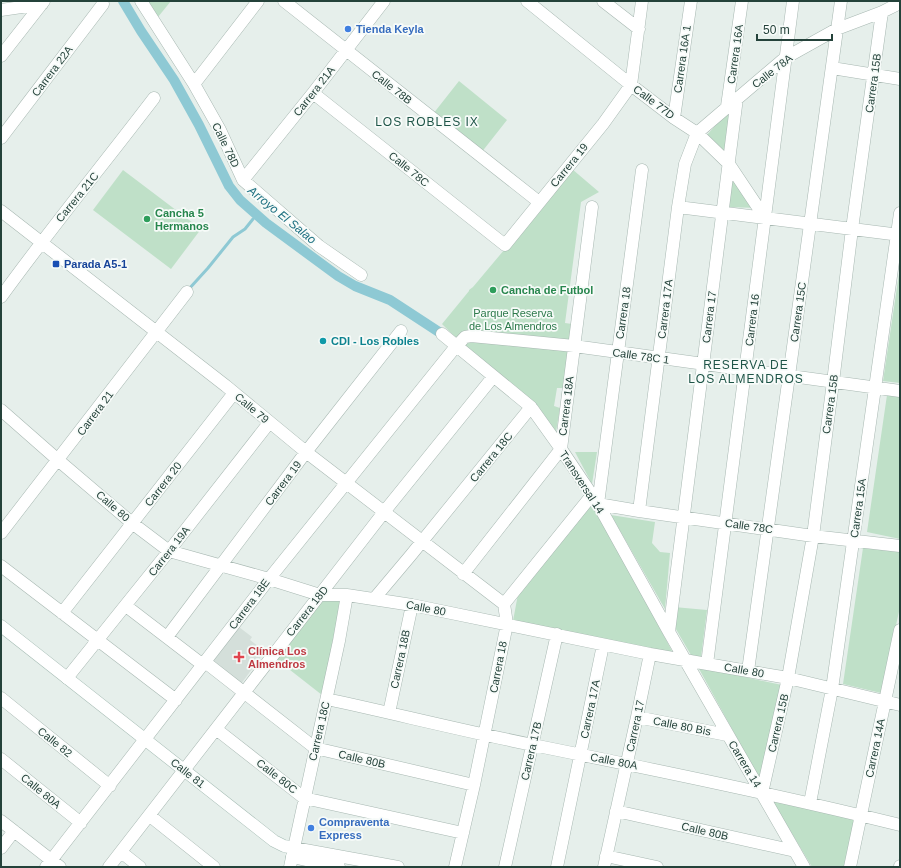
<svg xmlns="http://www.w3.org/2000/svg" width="901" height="868" viewBox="0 0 901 868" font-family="Helvetica,sans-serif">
  <rect width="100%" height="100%" fill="#e6efeb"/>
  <!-- built -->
  <path fill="#d4dfda" d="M239 627 252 637 250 640 265 651 241 684 213 662Z"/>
  <!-- green -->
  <path fill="#bfe0c8" d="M147 1H171L158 17Z
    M459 81 507 120 481 153 433 114Z
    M731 108 726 154 706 136Z
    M572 169 599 192 581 202 565 323 572 324 563 388H557L554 406 560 408 556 432 538 406 464 346 442 324 469 291V290L473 287Z
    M123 170 201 229 171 269 93 210Z
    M733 175 758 208 728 207Z
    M900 267V383L883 381Z
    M887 395 900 397V539L867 532Z
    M575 452H597L592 484Z
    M590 502 620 552 673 653 513 621 518 594Z
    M611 515 655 522 652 543 660 552 670 553 665 609Z
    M863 548 900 552V607L881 693 843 684Z
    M341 599 322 695 276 659 321 601Z
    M674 607 707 610 701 657 691 655 673 624Z
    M698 667 782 685 760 780Z
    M772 800 856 820 846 867H812Z"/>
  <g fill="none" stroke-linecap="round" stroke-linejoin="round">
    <!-- stream -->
    <path stroke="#8ec9d4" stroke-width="3" d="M188 290 208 268 233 237 245 229 253 219"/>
    <!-- canal -->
    <path stroke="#8ec9d4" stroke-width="10" d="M123 1 141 31 174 80 199 125 229 186 240 200 266 223 338 276 355 286 390 300 442 334"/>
    <defs>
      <path id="street" d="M141 1 194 84 220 130 243 180 319 246 361 275
        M284 1 539 202
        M527 1 631 85 674 118 697 133 729 164 765 218
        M603 1 639 29
        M1 10 42 4
        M1 56 44 1
        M832 68 900 79
        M194 84 258 1
        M313 93 505 245 603 124 631 85 642 1
        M727 106 742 1
        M674 118 691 1
        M1 138 103 4
        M642 170 598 504 639 511 813 536 900 546
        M243 180 313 93 384 1
        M678 207 900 235
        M1 211 226 386 306 452 504 604
        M1 297C50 229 103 165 154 98
        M442 334 531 407 561 449 598 504 669 632 804 867
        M1 410 58 460 132 523 169 551 269 579 320 595H347L412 605 650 654 788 678 900 705
        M639 511 678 207 685 164 697 133 785 58 837 29 882 12 900 3
        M1 533 187 292
        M1 566 176 700
        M463 574 561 449 592 207
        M347 595 339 641 294 848 398 867
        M374 599 411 555 531 407
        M126 606 203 665
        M62 613 234 393
        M669 632 737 98
        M167 637 306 452 401 331
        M205 662 315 748 474 785
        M707 664 793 1
        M748 671 841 1
        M67 678 169 551 269 423
        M1 698 110 786
        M327 699C396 714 464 731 533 745 656 770 778 795 900 825
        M389 713 412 605
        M637 717 727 735
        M216 729 304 798 463 833
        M1 759 81 823
        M762 793 788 678 813 536 833 382 852 229 882 12
        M810 803 832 689 900 213
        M616 811 795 851
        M150 816 214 867
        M1 821 60 867
        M1 848 14 831
        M121 852 140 867
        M606 856 657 867
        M292 857 339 867
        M46 867 269 579 453 350 465 337 471 336 574 346 900 391
        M109 867 384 512 493 377
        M455 867 474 785 507 624 504 604 592 495
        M505 867 557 634
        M557 867 603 645
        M604 867 637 717 650 654
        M850 867 900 630
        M900 867V866"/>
      <path id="secondary" d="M1 626 274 841 284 846 294 848 290 867"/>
    </defs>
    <!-- street casing -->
    <use href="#street" stroke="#a8b8b2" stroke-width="13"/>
    <!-- secondary casing -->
    <use href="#secondary" stroke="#a4bbb3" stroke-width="13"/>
    <!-- street -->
    <use href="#street" stroke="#fff" stroke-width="12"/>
    <!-- secondary -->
    <use href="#secondary" stroke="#fff" stroke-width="12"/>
  </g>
  <!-- markers -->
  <g fill="#3f7fe0" stroke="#f7fbf9" stroke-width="1.5">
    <circle cx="348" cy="29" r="4"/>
    <circle cx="311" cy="828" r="4"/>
  </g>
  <g fill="#2e9e5b" stroke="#f7fbf9" stroke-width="1.5">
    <circle cx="147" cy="219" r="4"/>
    <circle cx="493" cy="290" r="4"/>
  </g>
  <rect fill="#1a4fb4" stroke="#f7fbf9" stroke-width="1.5" x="52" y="260" width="8" height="8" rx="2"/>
  <circle fill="#0f9aa8" stroke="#f7fbf9" stroke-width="1.5" cx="323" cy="341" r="4"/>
  <path fill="#e0444e" stroke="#f7fbf9" stroke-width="1.5" d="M237 651h4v4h4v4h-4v4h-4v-4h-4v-4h4z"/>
  <g text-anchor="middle" stroke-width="3.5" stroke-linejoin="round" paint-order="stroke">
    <!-- shop labels -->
    <g font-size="11" font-weight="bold" fill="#366cbe" stroke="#f7fbf9" text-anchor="start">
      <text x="356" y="33">Tienda Keyla</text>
      <text x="319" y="826">Compraventa<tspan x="319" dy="13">Express</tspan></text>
    </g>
    <!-- street labels -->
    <g font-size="11" fill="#24423a" stroke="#f7fbf9">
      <text transform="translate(735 54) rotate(-82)" y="4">Carrera 16A</text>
      <text transform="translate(682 59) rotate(-82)" y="4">Carrera 16A 1</text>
      <text transform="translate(52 71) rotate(-53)" y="4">Carrera 22A</text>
      <text transform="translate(772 71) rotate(-38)" y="4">Calle 78A</text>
      <text transform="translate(873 83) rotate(-82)" y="4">Carrera 15B</text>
      <text transform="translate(392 87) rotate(38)" y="4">Calle 78B</text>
      <text transform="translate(314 91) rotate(-52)" y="4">Carrera 21A</text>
      <text transform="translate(654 102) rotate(37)" y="4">Calle 77D</text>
      <text transform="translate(226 145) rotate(64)" y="4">Calle 78D</text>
      <text transform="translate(569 165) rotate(-51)" y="4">Carrera 19</text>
      <text transform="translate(409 169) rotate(39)" y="4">Calle 78C</text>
      <text transform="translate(77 197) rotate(-51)" y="4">Carrera 21C</text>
      <text transform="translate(665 309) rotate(-83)" y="4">Carrera 17A</text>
      <text transform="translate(798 312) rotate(-82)" y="4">Carrera 15C</text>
      <text transform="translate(623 313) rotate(-82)" y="4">Carrera 18</text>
      <text transform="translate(709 317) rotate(-83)" y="4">Carrera 17</text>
      <text transform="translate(752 320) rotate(-83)" y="4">Carrera 16</text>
      <text transform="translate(641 356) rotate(8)" y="4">Calle 78C 1</text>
      <text transform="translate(830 404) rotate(-82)" y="4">Carrera 15B</text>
      <text transform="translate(566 406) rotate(-83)" y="4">Carrera 18A</text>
      <text transform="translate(252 408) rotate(40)" y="4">Calle 79</text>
      <text transform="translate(95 413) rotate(-53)" y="4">Carrera 21</text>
      <text transform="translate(491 457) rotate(-51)" y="4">Carrera 18C</text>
      <text transform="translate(582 482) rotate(57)" y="4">Transversal 14</text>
      <text transform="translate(283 483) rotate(-53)" y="4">Carrera 19</text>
      <text transform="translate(163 484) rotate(-52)" y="4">Carrera 20</text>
      <text transform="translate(113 506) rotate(41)" y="4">Calle 80</text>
      <text transform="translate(858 508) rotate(-82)" y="4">Carrera 15A</text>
      <text transform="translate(749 526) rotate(8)" y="4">Calle 78C</text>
      <text transform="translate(169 551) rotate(-52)" y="4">Carrera 19A</text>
      <text transform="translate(249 604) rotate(-53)" y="4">Carrera 18E</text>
      <text transform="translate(426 608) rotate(11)" y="4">Calle 80</text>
      <text transform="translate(307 611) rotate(-52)" y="4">Carrera 18D</text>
      <text transform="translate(400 659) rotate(-78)" y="4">Carrera 18B</text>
      <text transform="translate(498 667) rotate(-79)" y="4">Carrera 18</text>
      <text transform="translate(744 670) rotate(10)" y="4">Calle 80</text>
      <text transform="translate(590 709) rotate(-78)" y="4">Carrera 17A</text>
      <text transform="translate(778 723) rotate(-77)" y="4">Carrera 15B</text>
      <text transform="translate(635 726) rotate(-78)" y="4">Carrera 17</text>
      <text transform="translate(682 726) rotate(11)" y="4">Calle 80 Bis</text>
      <text transform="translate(319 731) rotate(-77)" y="4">Carrera 18C</text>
      <text transform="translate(55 742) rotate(39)" y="4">Calle 82</text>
      <text transform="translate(875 748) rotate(-78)" y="4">Carrera 14A</text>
      <text transform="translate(531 751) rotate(-77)" y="4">Carrera 17B</text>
      <text transform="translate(362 759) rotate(13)" y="4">Calle 80B</text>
      <text transform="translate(614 761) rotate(11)" y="4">Calle 80A</text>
      <text transform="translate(745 764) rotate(59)" y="4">Carrera 14</text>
      <text transform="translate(188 773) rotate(38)" y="4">Calle 81</text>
      <text transform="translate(277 776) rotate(38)" y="4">Calle 80C</text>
      <text transform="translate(41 791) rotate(39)" y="4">Calle 80A</text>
      <text transform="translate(705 831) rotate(13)" y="4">Calle 80B</text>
    </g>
    <!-- leisure labels -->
    <g font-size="11" font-weight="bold" fill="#27864d" stroke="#f7fbf9" text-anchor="start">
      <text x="155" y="217">Cancha 5<tspan x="155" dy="13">Hermanos</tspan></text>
      <text x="501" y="294">Cancha de Futbol</text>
    </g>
    <!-- transit labels -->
    <g font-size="11" font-weight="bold" fill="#164399" stroke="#f7fbf9" text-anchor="start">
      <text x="64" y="268">Parada A5-1</text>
    </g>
    <!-- park labels -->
    <g font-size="11" fill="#2d7a4b" stroke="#f7fbf9">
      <text x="513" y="317">Parque Reserva<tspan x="513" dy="13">de Los Almendros</tspan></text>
    </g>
    <!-- culture labels -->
    <g font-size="11" font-weight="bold" fill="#0d838f" stroke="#f7fbf9" text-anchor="start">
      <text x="331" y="345">CDI - Los Robles</text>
    </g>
    <!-- health labels -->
    <g font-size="11" font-weight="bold" fill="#be3a42" stroke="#f7fbf9" text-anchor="start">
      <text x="248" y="655">Clínica Los<tspan x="248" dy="13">Almendros</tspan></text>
    </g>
    <!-- neighbourhood labels -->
    <g font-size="12" letter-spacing="1" fill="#1f5548" stroke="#f7fbf9">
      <text x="427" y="126">LOS ROBLES IX</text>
      <text x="746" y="369">RESERVA DE<tspan x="746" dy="14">LOS ALMENDROS</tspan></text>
    </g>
    <!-- water labels -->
    <g font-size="12" font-style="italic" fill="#1c6f80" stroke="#f7fbf9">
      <text transform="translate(282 215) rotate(39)" y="4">Arroyo El Salao</text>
    </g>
  </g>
  <!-- border -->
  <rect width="901" height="868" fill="none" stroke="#24423a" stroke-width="4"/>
  <!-- scale -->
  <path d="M757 34v6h75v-6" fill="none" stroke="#24423a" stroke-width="2"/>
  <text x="763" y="34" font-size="12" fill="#24423a" stroke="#f7fbf9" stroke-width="3" paint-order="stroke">50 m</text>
</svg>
